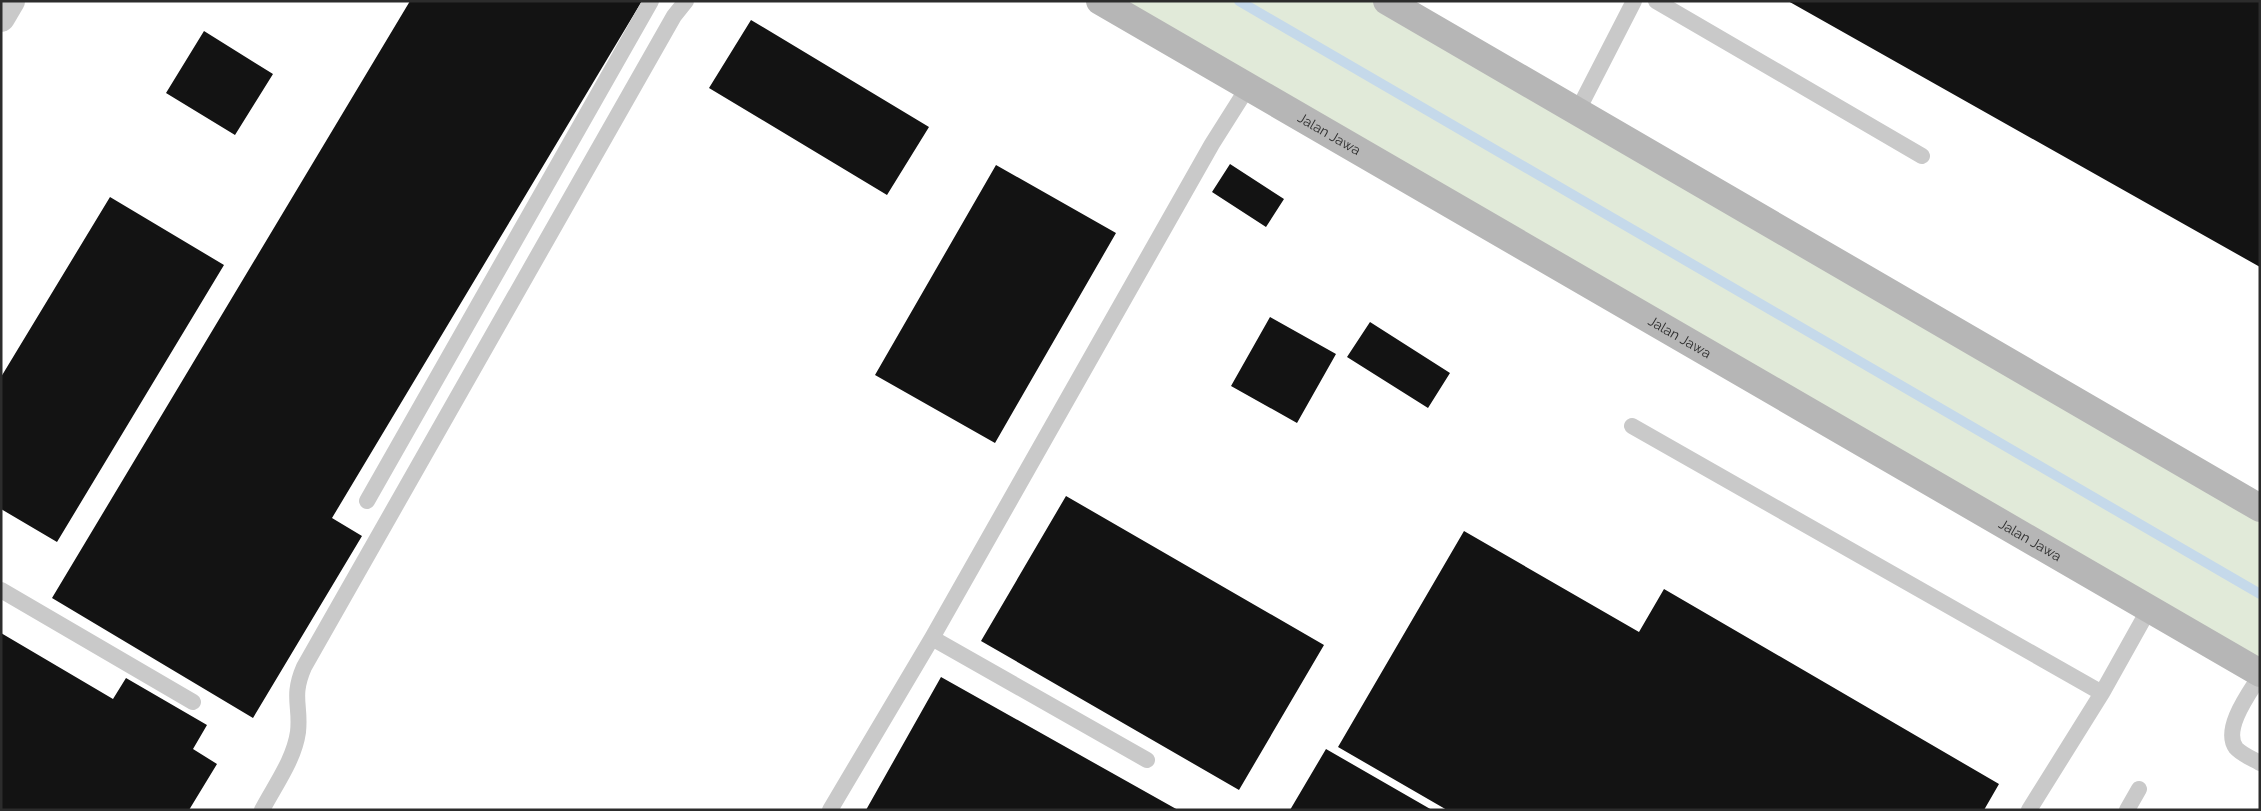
<svg xmlns="http://www.w3.org/2000/svg" width="2261" height="811" viewBox="0 0 2261 811" font-family="Raleway,sans-serif">
  <rect width="100%" height="100%" fill="#fff"/>
  <!-- green -->
  <path fill="#e1ead9" d="M1100 1H1387L2260 508V673Z"/>
  <g fill="none" stroke-linecap="round" stroke-linejoin="round">
    <!-- stream -->
    <path stroke="#c5d9ea" stroke-width="10" d="M1239 1 2260 594"/>
  </g>
  <!-- building -->
  <path fill="#131313" d="M410 1H642L332 518 362 536 253 718 52 598Z
    M1788 1H2260V267Z
    M751 20 929 127 887 195 709 88Z
    M204 31 273 74 235 135 166 93Z
    M1230 164 1284 199 1266 227 1212 192Z
    M996 165 1116 233 995 443 875 375Z
    M110 197 224 265 57 542 1 509V377Z
    M1270 317 1336 354 1297 423 1231 386Z
    M1370 322 1450 373 1428 408 1347 357Z
    M1066 496 1324 645 1239 790 981 641Z
    M1464 531 1639 632 1664 589 1999 784 1984 810H1447L1338 747Z
    M1 633 113 699 126 678 207 725 193 749 217 764 189 810H1Z
    M941 677 1178 810H866Z
    M1326 749 1432 810H1290Z"/>
  <g fill="none" stroke-linecap="round" stroke-linejoin="round">
    <!-- lane -->
    <path stroke="#c9c9c9" stroke-width="16" d="M1656 1 1922 156
      M1577 112 1634 1
      M1632 426 2102 693
      M367 501 651 1
      M1 590 193 702
      M932 638 1147 760
      M2260 676C2250 692 2222 729 2236 748 2241 754 2253 759 2260 763
      M262 810C275 785 294 760 298 732 301 705 291 697 304 667L674 16 686 1
      M830 810 932 638 1212 144 1248 87
      M2029 810 2102 693 2149 609
      M2127 810 2139 789"/>
    <!-- street -->
    <path stroke="#c9c9c9" stroke-width="28" d="M1 18 11 1"/>
    <!-- secondary -->
    <g stroke="#b6b6b6" stroke-width="28">
      <path id="s1" d="M1100 1 2260 673"/>
      <path d="M1387 1 2260 508"/>
    </g>
  </g>
  <g text-anchor="middle" stroke-width="5" stroke-linejoin="round" paint-order="stroke">
    <!-- street labels -->
    <g font-size="14" fill="#2c2c2c" stroke="#fff">
      <text dy="5" stroke="none"><textPath href="#s1" startOffset="265">Jalan Jawa</textPath></text>
      <text dy="5" stroke="none"><textPath href="#s1" startOffset="670">Jalan Jawa</textPath></text>
      <text dy="5" stroke="none"><textPath href="#s1" startOffset="1075">Jalan Jawa</textPath></text>
    </g>
  </g>
  <!-- border -->
  <rect width="2261" height="811" fill="none" stroke="#2c2c2c" stroke-width="5"/>
</svg>
